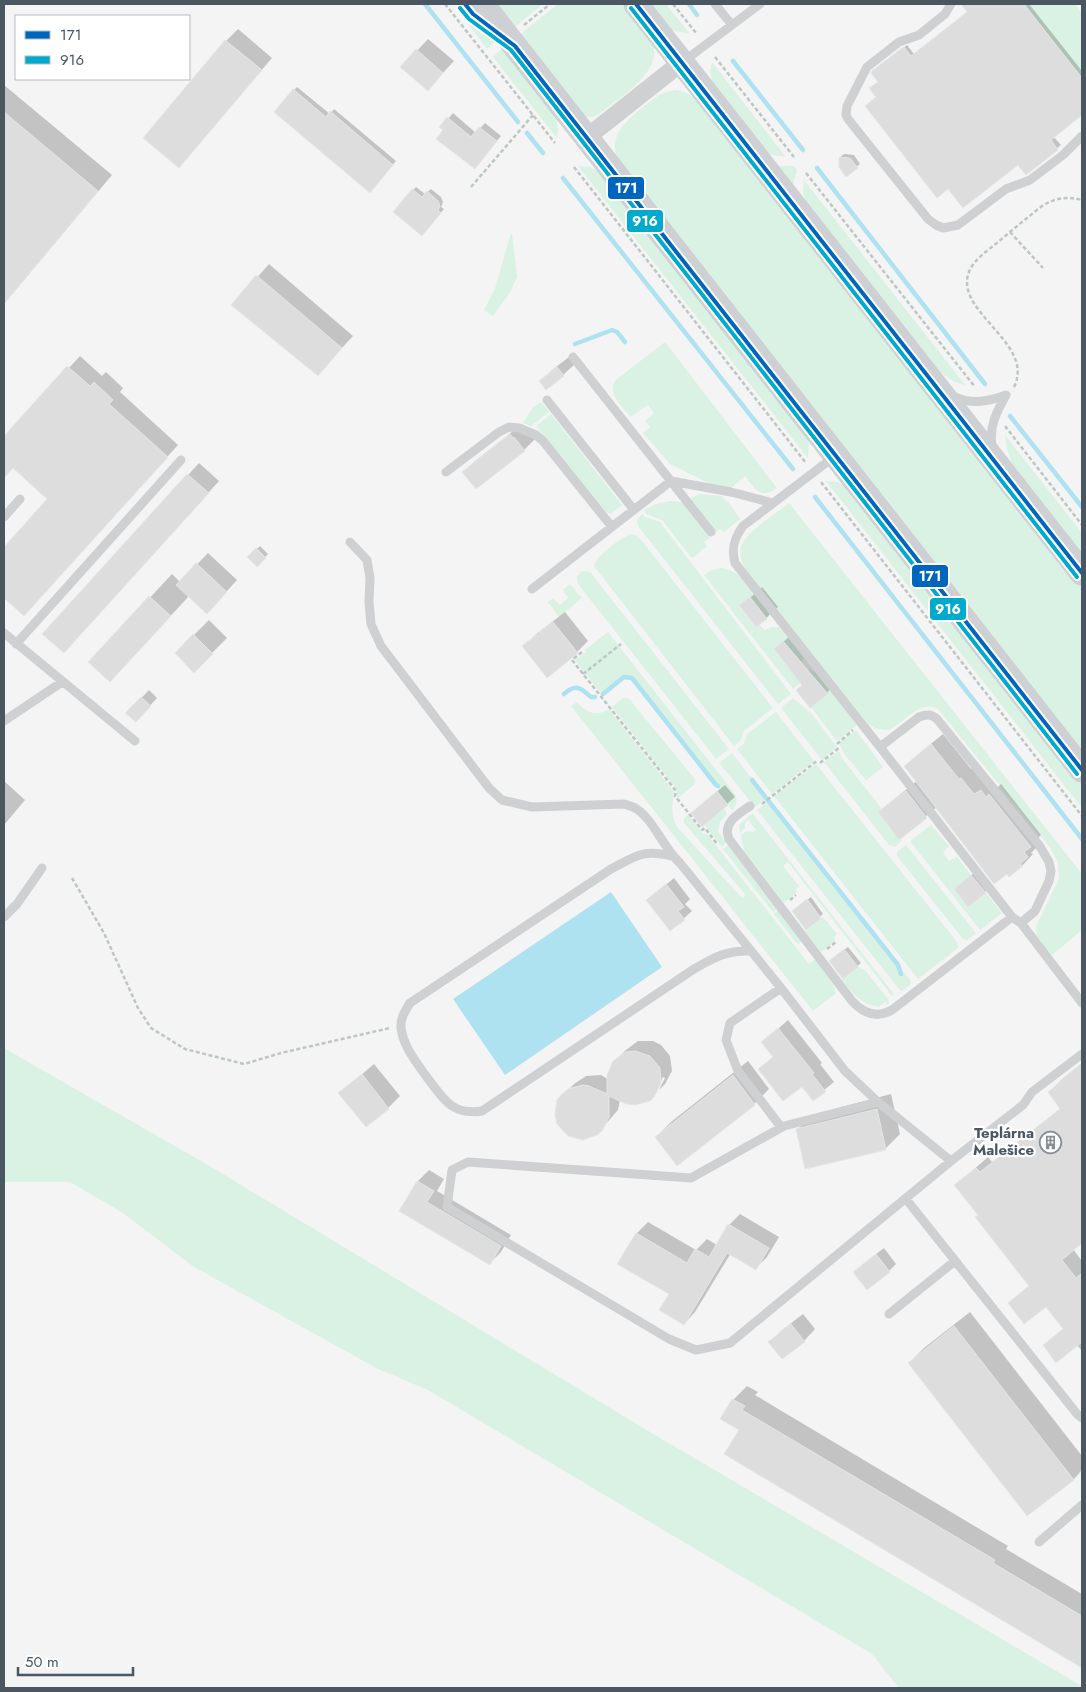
<svg xmlns="http://www.w3.org/2000/svg" width="1086" height="1692" viewBox="0 0 1086 1692" font-family="Jost,sans-serif">
  <rect width="100%" height="100%" fill="#f4f4f4"/>
  <!-- green -->
  <path fill="#d9f2e3" d="M493 4H543L512 29Z
    M558 4H625C633 14 645 26 651 38 667 70 620 97 599 114L593 117H586L518 36Z
    M648 4H666L690 34 671 30Z
    M1024 4H1075L1082 13V78Z
    M470 17 498 40 487 49 466 21Z
    M504 47 556 116 558 131 557 138 493 57Z
    M712 62 786 157 768 154 712 81 710 71Z
    M677 90 687 93 700 101 1082 587V755L616 159C615 151 614 144 617 136 621 123 647 103 658 96 664 92 670 91 677 90Z
    M578 166 590 167 601 173 807 436 809 444 808 458Z
    M778 166H794L797 170 793 185Z
    M804 180 966 386 953 381 940 372 806 204 803 192Z
    M511 233 512 234 517 277 509 294 493 316 484 310 495 288Z
    M665 342 777 488C761 500 755 489 745 476L731 488 708 483 670 464 643 433 650 427 645 421 654 413 648 405 631 417C623 407 604 392 617 379Z
    M541 402 549 412 531 426 523 423 533 407Z
    M551 414 622 505 611 514 606 512 536 426Z
    M1005 435 1082 533V557L1012 463 1007 449Z
    M826 481 838 482 853 492 1082 784V808Z
    M700 494 721 496 727 502 728 501 740 519 724 532 720 529 715 533 689 499Z
    M670 501 682 502 710 538 704 542 707 546 693 558 691 557 662 520 646 514 644 510 656 504Z
    M789 503 1082 874V930L1052 955C1044 946 1032 936 1037 924L1059 879 1058 863 1051 849 938 709C919 699 905 723 889 730L876 729 868 724 746 570C742 564 739 554 741 547 746 531 776 514 789 503Z
    M642 514 645 517 660 522 791 694 778 704 638 526 637 520Z
    M632 534 637 536 642 541 773 708 744 731 741 740 734 746 594 566C595 557 622 536 632 534Z
    M721 568C743 571 756 595 769 612V616L767 619 750 597 740 606 756 627 760 625 765 630 771 627H779L803 655V659L801 663 783 641 774 649 791 671 794 668 811 670 816 673 857 725 837 741 811 707 827 694 813 676 808 680 806 678 793 689 704 575 710 571Z
    M582 571H586L591 573 729 749 716 759 578 584 577 576Z
    M570 584 582 598 559 617 548 602 553 598 560 605 568 598 563 590Z
    M608 632 735 794C737 801 738 805 732 810L717 791 719 789 631 676 624 675 601 693 575 660 586 652 585 650Z
    M623 698H627L630 700 695 779 694 785 678 798 677 796V790L612 707Z
    M793 698 811 713 837 747 822 760 781 708Z
    M577 702C586 713 597 717 609 709L674 792C672 805 670 816 678 828L741 897 744 898 745 895 744 893 684 823V818L688 815 702 833 707 834 809 964 816 959 831 980 836 993 813 1011 571 706Z
    M776 712 814 761 772 794 737 749 744 744 747 734Z
    M856 730 883 767 866 780 845 755 839 743Z
    M839 750 841 757 882 809 878 813 899 840 901 839 902 841 895 847 889 845 824 762Z
    M732 753 767 798 755 807 719 763Z
    M816 764 957 942 958 948 918 979 774 796Z
    M769 801 911 981 910 985 902 991 899 989 757 810Z
    M724 809 727 814 720 822 718 831 726 843 722 847 704 825Z
    M753 814 894 994 892 996 788 862 783 866 799 886 797 888 796 893 784 903 744 851 741 835 747 831 753 832 756 830 748 820 745 823V828L740 833 739 825 750 815Z
    M931 825 949 846 943 853 949 861 957 857 971 875 954 889 968 907 986 893 1002 913 980 930 910 841Z
    M728 845 777 909 773 912 723 849Z
    M906 845 976 933 967 940 963 939 897 856V852Z
    M778 910 802 941 798 945 774 914Z
    M823 917 837 934 835 936 834 942 821 952 805 931Z
    M858 967 865 970 888 999 889 1003 887 1005 885 1002 879 1007C861 1004 853 994 842 980Z
    M4 1048 213 1168 655 1435 1082 1686V1688H899L872 1654 428 1390 378 1369 194 1267 123 1213 70 1182H4Z"/>
  <!-- water -->
  <path fill="#aee2f0" d="M611 892 662 967 505 1075 453 999Z"/>
  <!-- shadow -->
  <path fill="#0003" d="M963 4H1029L1082 71V113L1053 136 1061 145 1026 173 1018 163 877 97 880 81 877 68 907 45 914 54 969 11Z
    M238 29 272 58 179 166 145 137 226 41Z
    M428 39 454 61 428 89 402 67Z
    M4 85 112 175 4 304Z
    M297 87 330 114 334 109 396 161 373 188 294 90Z
    M453 113 476 133 485 123 501 136 479 162 441 127Z
    M844 154 854 155 860 164 846 175 840 157Z
    M416 187 425 194 431 189 441 197 443 202 441 207 444 209 425 231 413 190Z
    M269 264 353 336 318 374 233 305Z
    M80 356 102 376 106 372 123 388 120 392 178 445 24 615 4 596V549L49 499 13 467 4 478V438Z
    M569 357 575 364 563 375 546 388 541 381 552 370Z
    M522 424 535 439 524 450 476 487 463 472 475 461Z
    M199 463 219 481 75 640 44 634Z
    M260 546 268 554 257 565 248 557Z
    M208 553 237 580 218 601 189 596 132 658 90 662 172 574 180 582Z
    M762 587 778 607 766 618 741 606Z
    M565 612 588 641 577 652 524 647 535 635Z
    M209 620 227 638 194 671 176 653Z
    M790 636 833 686 827 693 803 684 782 643Z
    M149 690 157 698 136 721 127 713Z
    M943 734 971 769 973 768 985 784 992 780 998 787 1001 784 1041 835 1035 841 1039 845 1031 853 1033 854 1022 866 937 807 900 838 879 813 888 804 917 781 905 766 917 755Z
    M4 781 25 800 4 825Z
    M725 785 735 797 702 825 700 806Z
    M975 872 988 889 985 892 958 886Z
    M674 878 690 899 685 904 692 911 671 930 648 900Z
    M811 897 823 914 806 928 797 908Z
    M848 947 861 963 844 977 834 957Z
    M788 1020 822 1063 820 1064 834 1082 813 1099 802 1085 759 1069 774 1056 763 1042Z
    M638 1041H653L661 1045 670 1056 672 1071 665 1084 659 1090 665 1078 663 1077 656 1091H658L649 1100H620L618 1110 597 1134 562 1096 574 1084 586 1076 601 1075 608 1079 614 1062 626 1050Z
    M748 1061 769 1089 754 1104 678 1164 656 1137 671 1122Z
    M1082 1063V1246L1080 1243 1073 1249 1082 1261V1351L1077 1345 1044 1346 1064 1328 1046 1305 1009 1303 1030 1285 956 1185 988 1157 992 1162 1061 1108 1049 1092 1060 1081Z
    M374 1064 400 1096 388 1108 366 1125 340 1093Z
    M891 1094 900 1134 885 1149 797 1130 812 1115Z
    M429 1170 444 1179 437 1191 511 1235 501 1252 490 1263 401 1210 418 1181Z
    M740 1214 779 1237 767 1257 756 1268 731 1253 695 1312 684 1324 670 1294 619 1263 637 1233 648 1222 696 1250 707 1239 717 1245 729 1225Z
    M884 1248 896 1264 889 1271 862 1265Z
    M970 1312 1082 1456V1470L1074 1479 1028 1515 909 1363 924 1348Z
    M803 1314 815 1329 804 1341 770 1342 781 1331Z
    M747 1386 758 1392 755 1395 1008 1546 1006 1549 1082 1594V1667L726 1454 740 1430 722 1419 733 1400Z"/>
  <g fill="none" stroke-linecap="round" stroke-linejoin="round">
    <!-- stream -->
    <path stroke="#aee2f0" stroke-width="4.5" d="M425 4 518 122
      M689 4 697 15
      M733 61 803 150
      M527 133 543 153
      M817 168 985 384
      M563 178 793 469
      M575 344 612 330 617 332 625 342
      M1010 416 1082 507
      M815 497 1082 839
      M564 694C576 683 581 688 591 697H595
      M603 694 624 677 632 678 716 785 718 786
      M752 780 898 965 901 974"/>
  </g>
  <!-- building -->
  <path fill="#ddddde" stroke="#e5e6e7" d="M961 4H1024L1082 78V115L1051 140 1058 150 1026 175 1018 165 963 208 948 189 937 198 865 106 876 97 869 88 878 82 871 73 872 71 902 48 904 47 911 56 967 12Z
    M225 40 262 70 179 168 143 138Z
    M416 49 443 73 428 91 400 67Z
    M293 89 326 117 330 111 393 165 370 193 274 112Z
    M4 112 98 191 4 303Z
    M447 117 471 137 479 127 497 141 475 169 436 139 443 130 439 127Z
    M839 157 850 158 858 168 846 177 839 167Z
    M412 189 422 197 427 191 438 201 440 206 438 210 441 213 422 236 393 212Z
    M256 275 342 348 318 376 231 305Z
    M67 366 90 386 94 382 113 400 109 404 168 457 24 616 4 598V547L47 499 13 468 4 478V436Z
    M557 367 564 376 546 390 539 381Z
    M510 434 513 438 514 437 525 451 476 489 462 472Z
    M187 474 209 493 64 653 42 634Z
    M256 548 266 558 257 567 247 557Z
    M196 563 227 592 207 614 176 585Z
    M149 596 171 616 110 682 88 662Z
    M750 597 767 619 756 627 739 605Z
    M553 622 578 653 547 678 522 646Z
    M193 634 213 654 194 673 175 653Z
    M783 641 828 694 810 708 796 690 802 685 774 649Z
    M141 697 151 706 136 722 125 713Z
    M931 744 959 779 961 778 974 794 981 790 986 797 989 794 1031 847 1024 852 1028 857 1020 864 1023 866 1009 877 1007 874 994 884 904 766Z
    M717 791 728 805 702 827 691 813Z
    M906 791 927 818 899 840 878 812Z
    M971 875 986 893 968 907 954 889Z
    M666 884 684 907 678 911 685 920 670 931 646 900Z
    M807 899 821 918 806 930 792 911Z
    M844 949 858 967 843 979 829 961Z
    M778 1028 814 1073 812 1074 826 1092 813 1101 802 1087 783 1101 758 1069 773 1057 761 1042Z
    M635 1051 650 1056 660 1068 661 1083 654 1097 650 1101 635 1105 626 1104 609 1096V1117L602 1131 597 1135 583 1140 568 1136 557 1124 555 1115 557 1100 561 1095 568 1089 583 1085 589 1086 607 1094V1075L613 1061 626 1052Z
    M1082 1064V1243L1062 1260 1076 1278 1082 1273V1342L1056 1363 1043 1345 1063 1329 1046 1307 1024 1324 1008 1303 1029 1286 975 1217 978 1215 954 1185 976 1168 980 1172 1060 1109 1048 1092Z
    M362 1074 389 1109 366 1127 338 1093Z
    M733 1075 755 1105 677 1166 655 1137Z
    M877 1109 886 1150 805 1169 796 1129Z
    M417 1181 434 1191 427 1202 501 1246 490 1265 399 1211Z
    M728 1224 769 1248 756 1270 727 1253 684 1325 659 1310 669 1294 617 1264 636 1233 687 1263 695 1249 709 1257Z
    M876 1254 890 1272 867 1290 853 1272Z
    M791 1324 805 1342 782 1359 768 1342Z
    M954 1326 1074 1480 1027 1516 908 1363Z
    M732 1399 745 1406 742 1410 995 1560 993 1563 1082 1616V1668L724 1454 739 1430 720 1419Z"/>
  <g fill="none" stroke-linecap="round" stroke-linejoin="round">
    <!-- path -->
    <path stroke="#bcc7c4" stroke-width="2.5" stroke-dasharray="4 2.5" stroke-linecap="butt" d="M445 4 555 143
      M673 4 696 33
      M524 25 550 4
      M715 57 794 157
      M574 167 806 463
      M806 173 975 387
      M471 187 533 115
      M1010 232 1043 268
      M1014 387C1037 341 945 309 972 266 978 257 988 250 997 243 1012 230 1027 218 1042 206 1055 198 1067 196 1082 200
      M1005 426 1082 525
      M821 482 1082 816
      M582 652 572 660 676 791 675 796 702 830 705 828 717 844
      M583 674 621 644
      M837 744 853 730
      M820 763 840 747
      M762 804 818 760
      M72 878 104 933 138 1008 151 1028 185 1049 244 1064 281 1053 390 1028
      M790 900 796 895
      M827 949 836 942"/>
    <!-- lane -->
    <path stroke="#ced0d2" stroke-width="9" d="M465 4 473 14 483 21
      M715 4 732 25
      M951 4 945 14 919 35 899 42 867 67 847 106 846 115 848 119 928 219 936 225 943 228 958 225 1006 189 1030 180 1063 155 1082 136
      M684 61 760 4
      M573 357 711 532
      M953 396C971 405 987 402 1006 395 996 413 989 426 992 446
      M547 400 634 510
      M835 456 743 526C734 538 731 549 735 563L880 747 919 717C927 714 931 714 937 719L1039 845 1049 862 1051 871 1049 881 1035 911 1021 923
      M446 472 499 432 509 427 519 428 536 435 543 441 612 527
      M4 517 20 499
      M350 542 367 560 370 578 369 602 371 624 381 646 489 788 502 800 532 807 624 804C627 805 632 806 635 808 652 817 664 849 680 863L781 988
      M532 589 671 481 731 492 773 503
      M4 633 135 741
      M16 644 181 460
      M4 721 62 682
      M880 747 1012 917 1021 923 1082 1003
      M750 806C739 814 722 822 729 839L852 1001C863 1013 876 1019 892 1010L1012 917
      M672 856C642 849 636 856 611 869L410 1003C405 1011 400 1019 401 1028 402 1035 404 1041 407 1047 413 1059 442 1100 452 1106 462 1112 471 1113 482 1111L694 969C715 957 727 950 751 951
      M4 917 17 904 42 868
      M781 1127 738 1071 726 1040 730 1023 781 988 845 1071 878 1102
      M951 1161 878 1102 784 1126 691 1178 468 1162 452 1170 447 1207 669 1339 696 1350 730 1343 951 1161 1023 1105 1032 1092 1082 1054
      M906 1199 1077 1414 1082 1418
      M889 1314 955 1261
      M1039 1542 1082 1505"/>
    <!-- street -->
    <path stroke="#ced0d2" stroke-width="18" d="M586 138 682 62"/>
    <!-- secondary -->
    <path stroke="#ced0d4" stroke-width="25" d="M482 4 1082 770
      M636 4 1082 573"/>
    <defs>
      <path id="bus-1" d="M465 4 473 14 515 46 1082 770
        M636 4 1082 573"/>
      <path id="bus-2" d="M460 8 469 19 511 50 1077 774
        M631 8 1077 577"/>
    </defs>
    <!-- bus-1 casing -->
    <use href="#bus-1" stroke="#fff" stroke-width="8"/>
    <!-- bus-2 casing -->
    <use href="#bus-2" stroke="#fff" stroke-width="8"/>
    <!-- bus-1 -->
    <use href="#bus-1" stroke="#0065bd" stroke-width="4"/>
    <!-- bus-2 -->
    <use href="#bus-2" stroke="#00a9ce" stroke-width="4"/>
  </g>
  <!-- icons -->
  <defs>
    <symbol id="building-ring" viewBox="-11 -11 22 22"><circle r="9.5" fill="#fff" stroke="#868d94" stroke-width="1.5"/><path d="M-4-6H4V6H1V3H-1V6H-4ZM-2.5-4.3h1.7v1.8h-1.7ZM.8-4.3h1.7v1.8H.8ZM-2.5-1h1.7V.8h-1.7ZM.8-1h1.7V.8H.8Z" fill="#868d94"/></symbol>
  </defs>
  <g fill-rule="evenodd">
    <use href="#building-ring" x="1038" y="1130" width="25" height="25"/>
  </g>
  <g text-anchor="middle" stroke-width="4.5" stroke-linejoin="round" paint-order="stroke">
    <!-- poi labels -->
    <g font-size="15" font-weight="bold" fill="#4a5661" stroke="#fff" text-anchor="end">
      <text x="1034" y="1138">Teplárna<tspan x="1034" dy="17">Malešice</tspan></text>
    </g>
  </g>
  <g stroke="#fff" stroke-width="2">
    <rect x="607" y="176" width="38" height="24" rx="5" fill="#0065bd"/>
    <rect x="626" y="209" width="38" height="24" rx="5" fill="#00a9ce"/>
    <rect x="911" y="564" width="38" height="24" rx="5" fill="#0065bd"/>
    <rect x="929" y="597" width="38" height="24" rx="5" fill="#00a9ce"/>
  </g>
  <g font-size="14" text-anchor="middle" font-weight="bold" fill="#fff">
    <text x="626" y="193">171</text>
    <text x="645" y="226">916</text>
    <text x="930" y="581">171</text>
    <text x="948" y="614">916</text>
  </g>
  <!-- border -->
  <rect width="1086" height="1692" fill="none" stroke="#4a5661" stroke-width="10"/>
  <!-- legend -->
  <rect x="15" y="15" width="175" height="65" fill="#ffffff" stroke="#b7bbc0"/>
  <rect x="25" y="31" width="25" height="8" fill="#0065bd" stroke="#b7bbc0"/>
  <text x="60" y="40" font-size="15" fill="#4a5661">171</text>
  <rect x="25" y="56" width="25" height="8" fill="#00a9ce" stroke="#b7bbc0"/>
  <text x="60" y="65" font-size="15" fill="#4a5661">916</text>
  <!-- scale -->
  <path d="M18 1667v8h115v-8" fill="none" stroke="#4a5661" stroke-width="2.5"/>
  <text x="25" y="1667" font-size="15" fill="#4a5661" stroke="#ffffff" stroke-width="4" paint-order="stroke">50 m</text>
</svg>
